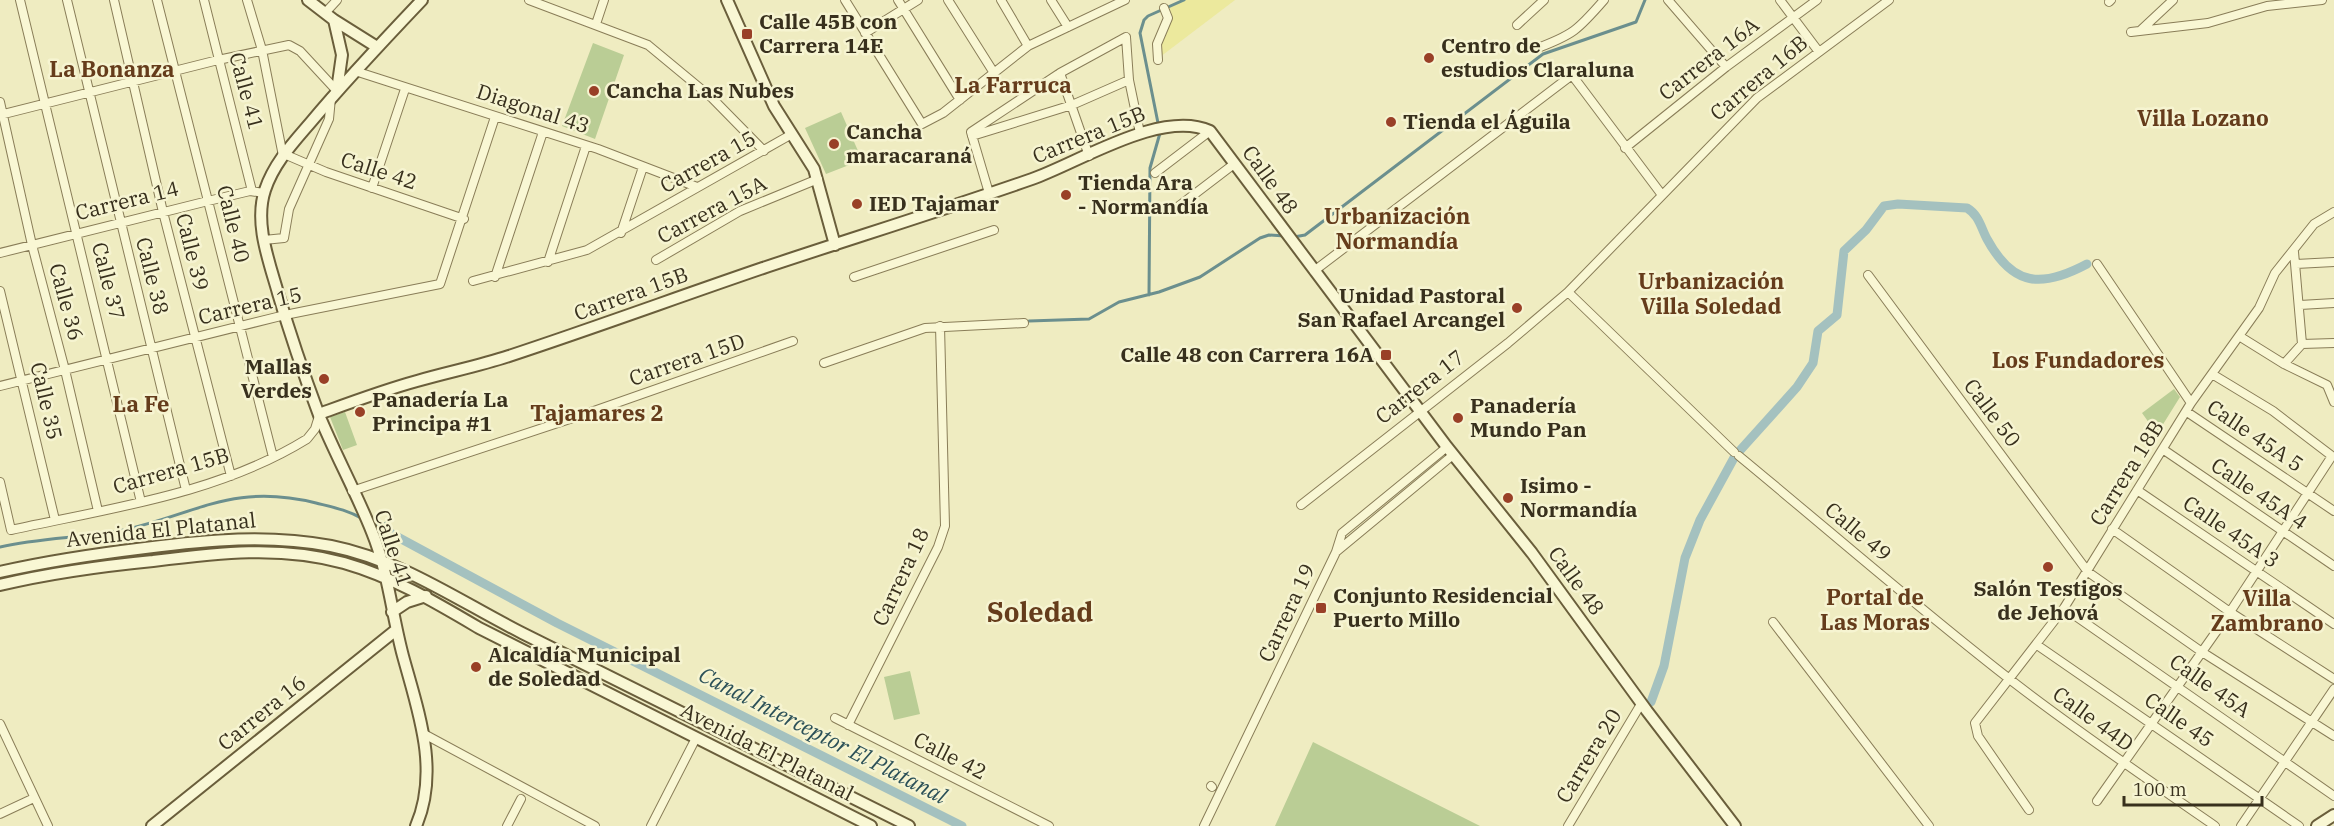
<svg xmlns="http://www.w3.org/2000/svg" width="2334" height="826" viewBox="0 0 2334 826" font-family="'IBM Plex Serif',serif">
  <rect width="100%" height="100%" fill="#efecc1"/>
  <!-- green -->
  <path fill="#bacd95" d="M593 43 624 55 595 139 562 126Z
    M841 112 862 160 826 174 805 128Z
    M2174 389 2180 397 2157 434 2142 413Z
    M345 412 357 445 343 450 330 417Z
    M910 671 920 714 894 720 884 677Z
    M1313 742 1480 826H1275Z"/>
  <!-- sand -->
  <path fill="#ece99d" d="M1186 0H1235L1160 57 1159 44 1166 9Z"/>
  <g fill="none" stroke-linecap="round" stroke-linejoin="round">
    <!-- stream -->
    <path stroke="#6b8f8e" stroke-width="3" d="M1294 237 1305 235 1543 54 1636 22 1645 0
      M1149 295 1150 168 1160 133 1140 33 1144 20 1148 16 1184 0
      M1029 321 1089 319 1119 302 1159 292 1200 277 1260 238 1269 235 1285 236
      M372 523 381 528 391 518
      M0 547C39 538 80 538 119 531 196 515 231 482 316 503 332 507 348 510 363 519"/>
    <!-- canal -->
    <path stroke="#a4c1bf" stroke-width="9" d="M381 528 557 623 962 826
      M1651 702 1664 666 1685 558 1700 520 1735 456 1797 387 1813 363 1818 331 1837 315 1844 251 1866 230 1884 206 1898 204 1967 208C1979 215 1981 228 1987 239 2013 287 2042 288 2087 264"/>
    <defs>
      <path id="street" d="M20 0 141 502
        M67 0 186 490
        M114 0 163 212 231 476
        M157 0 273 457
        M204 0 252 191
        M247 0 262 50 283 156
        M529 0 648 45 712 98 764 151
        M845 0 922 124 943 113 1028 46 1125 0
        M898 0 960 100
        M948 0 994 73
        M1001 0 1028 46
        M1051 0 1068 27
        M1668 0 1726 67
        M1780 0 1819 52
        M2109 2 2111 0
        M325 13 337 0
        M596 24 604 0
        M1517 25 1544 0
        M2141 30 2173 0
        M2131 32 2208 23 2267 6 2322 0
        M865 33 918 0
        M1535 49C1573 35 1578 30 1604 0
        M1158 60 1157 44 1168 18 1164 8
        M355 71 598 149 697 187
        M1060 73 1089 156
        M0 102 32 245 65 370 98 511
        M0 115 218 60 289 45 300 51 337 91
        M972 136 1072 105 1129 80
        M1625 148 1726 67 1817 0
        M284 154 326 172 464 219
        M1155 173 1210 131
        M372 188 405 89
        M989 193 971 132 1060 73 1126 37 1129 80 1140 133
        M1179 206 1234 164
        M621 233 643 167
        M264 240 284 238 289 209 329 119 331 98
        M2294 252 2302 344
        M0 253 208 201 250 191 264 193
        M656 260 740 211 818 179
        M548 262 586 146
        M2097 264 2191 403
        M2296 264 2334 262
        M1314 271 1572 75 1662 195
        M1868 275 2088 572 2202 652 2334 736
        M495 277 543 132
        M854 277 994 230
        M473 281 587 250 792 134
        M0 291 55 520
        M1568 292 1734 452
        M2300 305 2334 303
        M2239 336 2284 364 2327 385 2334 402
        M824 363 925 328 1024 323
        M2284 364 2302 344 2334 343
        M0 386 285 315 440 284 495 117
        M2187 412 2334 511
        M2164 450 2334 566
        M1739 456C1830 531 1919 609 2012 681 2078 732 2147 779 2215 826
        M0 482 11 530C111 508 218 494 307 439L315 429 319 416
        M2137 490 2334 624
        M352 491 588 413 793 341
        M1301 505 1508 343 1568 292 1757 98 1889 0
        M2112 529 2230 612 2334 679
        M1336 552 1342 533 1447 447
        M2064 608 2334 796
        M1773 622 1929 826
        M2037 645 2299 826
        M835 718 1049 826
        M0 724 48 826
        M848 725 938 547 945 526 940 326
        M424 734 595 826
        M1211 786 1212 787
        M2097 801 2230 612 2332 456 2273 411 2212 374
        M2029 810 1978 736 1975 723 2064 608 2191 403 2259 308 2275 273 2314 224 2334 212
        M0 814 34 798
        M507 826 521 799
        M651 826 696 738
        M1204 826 1336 552 1453 455
        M1568 826 1641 704
        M2241 826 2334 689"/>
      <path id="secondary" d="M308 0 334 20 377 47
        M727 0 774 106 814 169 835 245
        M334 20 342 55 337 90
        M319 414C352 402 384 390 417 381 448 372 479 366 509 356 594 328 678 297 763 268 853 238 943 210 1032 179 1080 162 1161 109 1210 131L1447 447 1532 553 1647 711 1735 826
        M0 572C48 561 96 554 145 548 208 540 268 534 331 546 401 560 459 601 522 633 651 697 780 761 909 826
        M0 585C50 573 102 566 153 561 217 553 281 545 344 563 393 577 435 602 479 628L871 826
        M392 612 407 602 426 596
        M152 826 396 630
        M416 826C440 770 418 711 403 656 392 615 388 571 372 532 356 492 335 454 319 415 304 375 290 334 278 293 269 261 254 223 265 190 274 163 293 143 311 122 346 80 384 40 422 0
        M2317 826 2334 815"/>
    </defs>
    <!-- street casing -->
    <use href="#street" stroke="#897d58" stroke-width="10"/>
    <!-- secondary casing -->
    <use href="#secondary" stroke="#6a5e3b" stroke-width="14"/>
    <!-- street -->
    <use href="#street" stroke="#f9f7d4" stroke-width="8"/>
    <!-- secondary -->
    <use href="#secondary" stroke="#f9f7d4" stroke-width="10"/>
  </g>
  <!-- markers -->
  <g fill="#994027" stroke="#f6f4d1" stroke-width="2">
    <rect x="741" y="28" width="12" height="12" rx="3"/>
    <circle cx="1429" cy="58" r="6"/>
    <circle cx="594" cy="91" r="6"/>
    <circle cx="1391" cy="122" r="6"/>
    <circle cx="834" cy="144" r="6"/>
    <circle cx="1066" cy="195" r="6"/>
    <circle cx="857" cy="204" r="6"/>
    <circle cx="1517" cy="308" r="6"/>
    <rect x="1380" y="349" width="12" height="12" rx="3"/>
    <circle cx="324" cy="379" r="6"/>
    <circle cx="360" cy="412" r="6"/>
    <circle cx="1458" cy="418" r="6"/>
    <circle cx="1508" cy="498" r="6"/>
    <circle cx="2048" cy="567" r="6"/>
    <rect x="1315" y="602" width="12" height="12" rx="3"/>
    <circle cx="476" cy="667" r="6"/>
  </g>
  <g text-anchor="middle" stroke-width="5" stroke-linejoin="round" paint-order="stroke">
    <!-- poi labels -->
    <g font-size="21" font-weight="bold" fill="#38301d" stroke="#f6f4d1" text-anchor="start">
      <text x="759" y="29">Calle 45B con<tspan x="759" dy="24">Carrera 14E</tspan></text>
      <text x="1441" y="53">Centro de<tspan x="1441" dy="24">estudios Claraluna</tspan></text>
      <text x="606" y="98">Cancha Las Nubes</text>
      <text x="1403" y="129">Tienda el Águila</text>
      <text x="846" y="139">Cancha<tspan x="846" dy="24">maracaraná</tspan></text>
      <text x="1078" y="190">Tienda Ara<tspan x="1078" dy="24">- Normandía</tspan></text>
      <text x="869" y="211">IED Tajamar</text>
      <text x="1505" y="303" text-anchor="end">Unidad Pastoral<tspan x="1505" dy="24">San Rafael Arcangel</tspan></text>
      <text x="1374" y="362" text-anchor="end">Calle 48 con Carrera 16A</text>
      <text x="312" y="374" text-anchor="end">Mallas<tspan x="312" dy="24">Verdes</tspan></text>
      <text x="372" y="407">Panadería La<tspan x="372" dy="24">Principa #1</tspan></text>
      <text x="1470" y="413">Panadería<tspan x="1470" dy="24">Mundo Pan</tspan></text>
      <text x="1520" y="493">Isimo -<tspan x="1520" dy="24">Normandía</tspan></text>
      <text x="2048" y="596" text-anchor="middle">Salón Testigos<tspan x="2048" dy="24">de Jehová</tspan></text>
      <text x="1333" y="603">Conjunto Residencial<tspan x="1333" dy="24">Puerto Millo</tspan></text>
      <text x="488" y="662">Alcaldía Municipal<tspan x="488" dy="24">de Soledad</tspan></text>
    </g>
    <!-- street labels -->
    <g font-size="21" fill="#38301d" stroke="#f6f4d1">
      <text transform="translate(1709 59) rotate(-38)" y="7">Carrera 16A</text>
      <text transform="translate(1759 78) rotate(-40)" y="7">Carrera 16B</text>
      <text transform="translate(246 91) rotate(75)" y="7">Calle 41</text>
      <text transform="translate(533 109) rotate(18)" y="7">Diagonal 43</text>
      <text transform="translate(1089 135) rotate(-22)" y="7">Carrera 15B</text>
      <text transform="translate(708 162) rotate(-29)" y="7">Carrera 15</text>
      <text transform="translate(379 171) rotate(18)" y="7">Calle 42</text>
      <text transform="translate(1270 180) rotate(54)" y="7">Calle 48</text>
      <text transform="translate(127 201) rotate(-14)" y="7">Carrera 14</text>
      <text transform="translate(712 210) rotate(-28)" y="7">Carrera 15A</text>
      <text transform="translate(233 224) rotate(76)" y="7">Calle 40</text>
      <text transform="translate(192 252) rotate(76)" y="7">Calle 39</text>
      <text transform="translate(152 276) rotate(76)" y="7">Calle 38</text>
      <text transform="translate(108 281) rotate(76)" y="7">Calle 37</text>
      <text transform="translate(631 294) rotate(-20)" y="7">Carrera 15B</text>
      <text transform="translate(66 302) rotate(75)" y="7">Calle 36</text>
      <text transform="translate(250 306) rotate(-13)" y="7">Carrera 15</text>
      <text transform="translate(687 360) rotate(-19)" y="7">Carrera 15D</text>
      <text transform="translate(1420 387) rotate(-38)" y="7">Carrera 17</text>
      <text transform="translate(46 401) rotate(77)" y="7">Calle 35</text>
      <text transform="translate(1992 413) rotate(53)" y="7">Calle 50</text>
      <text transform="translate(2255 436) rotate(34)" y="7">Calle 45A 5</text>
      <text transform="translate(171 471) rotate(-16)" y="7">Carrera 15B</text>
      <text transform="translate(2127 473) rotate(-58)" y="7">Carrera 18B</text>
      <text transform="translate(2259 494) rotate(34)" y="7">Calle 45A 4</text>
      <text transform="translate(161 530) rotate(-6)" y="7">Avenida El Platanal</text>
      <text transform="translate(1858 532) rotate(40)" y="7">Calle 49</text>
      <text transform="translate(2231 532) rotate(34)" y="7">Calle 45A 3</text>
      <text transform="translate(393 548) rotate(72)" y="7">Calle 41</text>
      <text transform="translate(901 577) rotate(-65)" y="7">Carrera 18</text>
      <text transform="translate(1576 581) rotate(54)" y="7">Calle 48</text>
      <text transform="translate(1287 613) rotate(-65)" y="7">Carrera 19</text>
      <text transform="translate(2210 686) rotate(35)" y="7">Calle 45A</text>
      <text transform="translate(262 713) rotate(-39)" y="7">Carrera 16</text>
      <text transform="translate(2093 719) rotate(36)" y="7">Calle 44D</text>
      <text transform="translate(2179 720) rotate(35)" y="7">Calle 45</text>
      <text transform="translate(767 752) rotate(27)" y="7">Avenida El Platanal</text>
      <text transform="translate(950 756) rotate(27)" y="7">Calle 42</text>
      <text transform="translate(1589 756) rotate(-59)" y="7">Carrera 20</text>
    </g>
    <!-- neighbourhood labels -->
    <g font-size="22" font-weight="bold" fill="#653c1b" stroke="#f6f4d1">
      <text x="112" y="77">La Bonanza</text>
      <text x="1013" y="93">La Farruca</text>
      <text x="2203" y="126">Villa Lozano</text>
      <text x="1397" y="224">Urbanización<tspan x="1397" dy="25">Normandía</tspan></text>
      <text x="1711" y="289">Urbanización<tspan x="1711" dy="25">Villa Soledad</tspan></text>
      <text x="2078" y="368">Los Fundadores</text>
      <text x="141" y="412">La Fe</text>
      <text x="597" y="421">Tajamares 2</text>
      <text x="1875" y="605">Portal de<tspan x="1875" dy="25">Las Moras</tspan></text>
      <text x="2267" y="606">Villa<tspan x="2267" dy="25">Zambrano</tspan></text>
    </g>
    <!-- water labels -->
    <g font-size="22" font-style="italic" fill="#2c5158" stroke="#f6f4d1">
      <text transform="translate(823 735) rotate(27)" y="8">Canal Interceptor El Platanal</text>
    </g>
    <!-- district labels -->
    <g font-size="27" font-weight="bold" fill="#653c1b" stroke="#f6f4d1">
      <text x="1040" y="622">Soledad</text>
    </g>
  </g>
  <!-- scale -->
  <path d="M2124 796v9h138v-9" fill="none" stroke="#38301d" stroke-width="3"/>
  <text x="2133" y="796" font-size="18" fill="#38301d" stroke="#f6f4d1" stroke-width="4.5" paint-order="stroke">100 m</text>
</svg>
